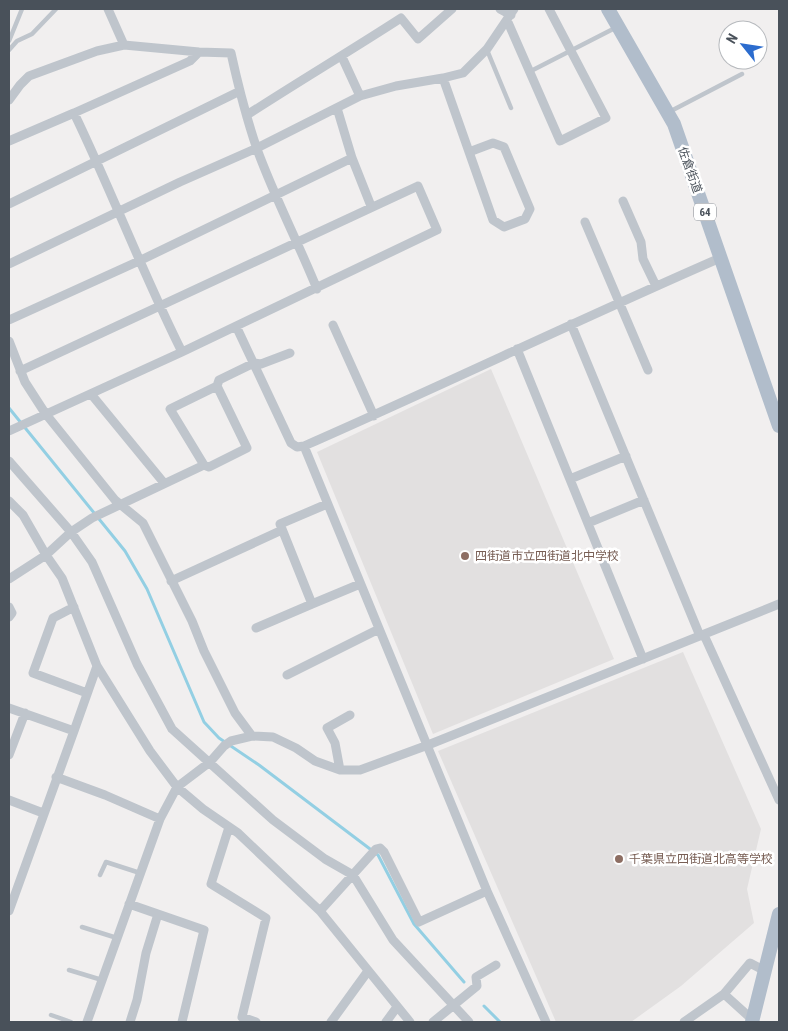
<svg xmlns="http://www.w3.org/2000/svg" width="788" height="1031" viewBox="0 0 788 1031" font-family="'Roboto Condensed','Noto Sans JP',sans-serif">
  <rect width="100%" height="100%" fill="#f1efef"/>
  <!-- education -->
  <path fill="#e2e0e0" d="M491 369 614 659 433 734 317 452Z
    M683 652 761 829 747 889 754 923 681 986 631 1022H556L438 751Z"/>
  <g fill="none" stroke-linecap="round" stroke-linejoin="round">
    <!-- stream -->
    <path stroke="#93cfe3" stroke-width="3" d="M9 408 125 551 147 589 204 722 219 738 259 765 378 855 414 924 464 982
      M484 1006 500 1022"/>
    <!-- lane -->
    <path stroke="#bfc5cc" stroke-width="4.5" d="M9 41 22 9
      M9 50 17 41 32 34 56 9
      M487 50 511 108
      M529 72 617 27
      M669 112 742 74
      M100 875 106 862 140 873
      M82 927 117 938
      M69 970 102 980
      M51 1015 71 1022"/>
    <!-- street -->
    <path stroke="#bfc5cc" stroke-width="9" d="M108 9 124 45
      M500 9 511 15
      M507 20 560 141 606 118 549 9
      M342 57 360 96
      M443 78 493 220 504 227 525 219 530 209 504 147 493 143 469 152
      M9 100 20 85 29 76 97 51 124 45 199 52 231 53C238 85 246 117 257 149 274 196 298 242 317 289
      M337 108 352 158 371 206
      M74 113 190 61 199 52
      M247 115C298 82 350 51 401 18L418 39 452 9
      M9 141 74 113C112 192 143 274 182 352
      M623 201 641 242 643 259 656 286
      M9 204 240 91
      M585 222 648 370
      M9 264 180 182 257 148 360 96 396 86 443 78 463 73 487 49 514 9
      M9 320 139 261 352 158
      M571 324 700 636
      M333 325 374 416
      M236 326 291 443 297 447 304 446
      M9 341 25 382 45 413 115 500 143 523 192 621 204 651 235 713 252 736
      M517 349 643 659
      M91 394 164 483
      M9 431 182 352 437 230 418 186 20 371
      M9 461 71 532 92 562 137 664 172 729 273 820 325 859 353 875 393 940 469 1022
      M204 465 170 409 217 386
      M570 479 626 456
      M9 501 23 515 46 555 62 578 97 666 150 751 177 787 203 809 238 833 320 911 410 1022
      M327 504 280 524 312 604 360 584
      M588 523 644 500
      M9 579 46 555 71 532 92 518 204 465 209 467 247 448 217 386 219 380 254 363 261 364 290 353
      M171 581 282 530
      M9 607 12 613 9 617
      M74 607 53 618 33 673 87 693
      M256 628 312 604
      M704 635 779 800
      M287 675 379 629
      M9 708 74 731 9 911
      M74 731 97 666
      M9 755 25 713
      M340 770 335 743 327 728 350 715
      M56 777 105 795 160 819
      M9 800 43 813
      M229 827 211 884 266 918 242 1017 256 1022
      M129 904 204 930 182 1022
      M320 911 376 849 380 848 384 852 419 922 487 891
      M724 994 755 1022
      M87 1022 160 819 177 787 210 762 224 746 231 741 252 736 273 737 296 748 315 761 340 770H360L428 745 779 604
      M130 1022 137 1000 146 953 158 914
      M331 1022 368 971
      M386 1022 397 1007
      M433 1022 477 986 476 977 496 965
      M546 1022 487 891 304 446C443 385 580 319 720 258
      M684 1022 724 994 750 963 765 971"/>
    <!-- primary -->
    <path stroke="#b1bdcb" stroke-width="14" d="M608 9 674 124 779 426
      M752 1022 779 914"/>
  </g>
  <!-- markers -->
  <g fill="#8d6e63" stroke="#fff" stroke-width="2">
    <circle cx="465" cy="556" r="5"/>
    <circle cx="619" cy="859" r="5"/>
  </g>
  <g text-anchor="middle" stroke-width="5" stroke-linejoin="round" paint-order="stroke">
    <!-- shield labels -->
    <rect fill="#fff" stroke="#80858c" stroke-width="1" x="694" y="203.5" width="22" height="17" rx="4"/>
    <g font-size="11" font-weight="bold" fill="#49515a">
      <text x="705" y="216">64</text>
    </g>
    <!-- street labels -->
    <g font-size="12" fill="#49515a" stroke="#fff">
      <text transform="translate(690 170) rotate(70)" y="4">佐倉街道</text>
    </g>
    <!-- education labels -->
    <g font-size="12" fill="#785e54" stroke="#fff" text-anchor="start">
      <text x="475" y="560">四街道市立四街道北中学校</text>
      <text x="629" y="863">千葉県立四街道北高等学校</text>
    </g>
  </g>
  <!-- border -->
  <rect width="788" height="1031" fill="none" stroke="#49515a" stroke-width="20"/>
  <!-- north arrow -->
  <g transform="translate(743 45) rotate(300)"><circle r="24" fill="#ffffff" stroke="#b6b9bd"/>
  <path d="M0-4L9 19L0 12L-9 19Z" fill="#2c6cce"/>
  <text y="-8" font-size="14" font-weight="bold" text-anchor="middle" fill="#49515a">N</text>
  </g>
</svg>
